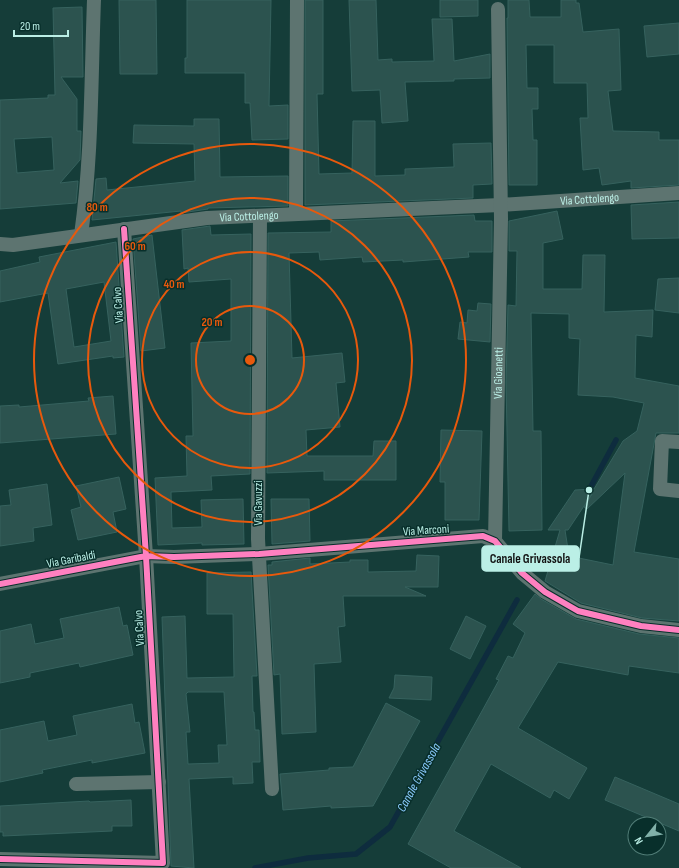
<svg xmlns="http://www.w3.org/2000/svg" width="679" height="868" viewBox="0 0 679 868" font-family="'Sofia Sans Condensed',sans-serif">
  <rect width="100%" height="100%" fill="#153d39"/>
  <g fill="none" stroke-linecap="round" stroke-linejoin="round">
    <!-- stream -->
    <path stroke="#0e2c3e" stroke-width="5.5" d="M589 490 616 440
      M255 868 308 858 356 854 390 827 517 600"/>
  </g>
  <!-- building -->
  <path fill="#2c534f" stroke="#36625e" fill-rule="evenodd" d="M119 0H156L157 74H120Z
    M187 0H271L269 106 288 105V139L252 140 250 103H245V73H185V58H187Z
    M305 0H323V94H317L319 174 352 173 353 121H375V176L405 175V169L454 167 453 144 491 143 492 184 473 185V198L305 205Z
    M349 0H376L378 60 392 59V62L434 61 432 19H452L454 61 490 54V78L454 79V81L405 82 408 121 382 123 380 90 352 91Z
    M440 0H478V16L440 17Z
    M508 0H529L530 17H561V0H576V3H579L583 32 619 29 621 90 608 91 613 131 659 132V140H679V185L631 188V181L602 185 599 168 583 170 580 118H588L587 83H554V45H526L527 88H538V109H532L533 140H537V185H509L507 18H508Z
    M82 7 83 77H61L77 99V131H81L80 160 60 183 78 181 76 203 0 209V100L48 98V95H55L53 8ZM52 137 54 170 17 173 14 139Z
    M679 23V54L647 57 644 26Z
    M194 119H219L220 177 288 176V206L208 208V209L181 213V211L92 220 96 179 106 178 107 190 195 181 194 144 133 143 134 125 194 126Z
    M679 202V238L632 239 631 205Z
    M557 211 563 239 543 243V289H582L583 255H605L604 312 653 310 652 337 636 335 635 378 679 386V433H656L634 552 679 559V621L642 618 581 603 545 581 560 530H548L575 490 594 489 623 441 637 431 644 403 613 397 578 395 580 339 569 338V314L531 313 533 431H541L542 530 509 531 506 382 508 305 516 306 517 251H509V221ZM625 473 613 565 569 556 565 530H568L592 494 584 507 587 509Z
    M474 215 475 221H492V252H468L469 257 403 262V260L363 262 362 257 320 260 319 252 289 253 292 358 342 353 345 382 336 383 340 427 306 430 307 456H373L374 441H396V480H324V471L267 473 268 233 331 232V221Z
    M210 226 211 235 251 234 250 474 211 476 212 490 171 492 172 528 202 527 201 500 243 499 244 544 202 545V543L158 545 155 478 187 476 186 436H193L191 343 231 341V279L189 282 188 268 184 269 182 230Z
    M152 235 165 348 141 351 133 239Z
    M116 242 124 357 113 358V356L58 364 48 293 0 302V271L40 262 39 257ZM104 282 111 341 74 347 66 289Z
    M679 278V313L655 310 658 279Z
    M478 303 491 304 490 342 458 339 460 322 467 323 468 310 477 311Z
    M113 396 116 434 0 443V406L19 405V407L89 401 88 398Z
    M441 430 482 431 479 520H445V482H440Z
    M119 477 126 509 113 512 117 532 78 540 71 510 81 507 76 486Z
    M47 484 52 525 33 528 34 541 0 546V506L11 505 9 490Z
    M271 499H309L310 541 272 544Z
    M417 555 439 556 438 587H405L426 596H343L345 626 338 627 341 662 314 664 316 732 282 734 280 674 274 675 268 565H272V562L310 558V564L350 562V560H368V572L416 571Z
    M251 572 257 676H252L253 712H254L255 730H259L260 762H252L253 783 233 784V777L189 779 194 868 171 866 162 617 185 616 187 678 234 677 233 614H207V573ZM188 692H224L227 745H218L219 763 188 764 186 732H190L186 694Z
    M535 594 541 599 576 619 639 634 679 638V673L629 666 628 675 558 662 518 728 587 768 569 799 554 790 550 798 491 764 454 831 521 868H451L408 844 482 711 499 680 496 679 508 656 513 658 525 633 513 624Z
    M119 607 123 626 127 625 133 655 80 667 79 663 30 673V677L0 683V631L31 624 35 644 64 638 60 619Z
    M466 616 486 626 470 659 450 649Z
    M395 675 432 677 431 700 389 698 394 688Z
    M386 703 420 721 373 806 331 808V806L283 810 280 774 329 770V768L353 767Z
    M132 704 135 723 139 722 145 753 92 763V760L42 770 43 773 0 782V730L44 721 48 741 77 735 73 716Z
    M615 777 679 804V831L605 800Z
    M131 800 132 826H112V831L3 836V832H0V806L89 801 90 802Z"/>
  <g fill="none" stroke-linecap="round" stroke-linejoin="round">
    <!-- minor -->
    <g stroke="#5d7470" stroke-width="14">
      <path d="M296 213 297 0"/>
      <path d="M260 216 258 539 272 789"/>
      <path d="M81 235C92 157 91 79 94 0"/>
      <path id="s1" d="M0 244 13 245 207 218 500 205 679 193"/>
      <path d="M679 442 662 441 660 489 679 491"/>
      <path id="s2" d="M495 541 501 219 498 9"/>
      <path d="M0 584 146 556 174 557 259 554 483 536 495 541 522 573 545 592 578 611 641 626 679 630"/>
      <path d="M76 784 159 782"/>
      <path d="M0 859 163 863 146 556 124 229"/>
    </g>
    <defs>
      <path id="cycleway" d="M0 584 146 556 174 557 259 554 483 536 495 541 522 573 545 592 578 611 641 626 679 630
        M0 859 163 863 146 556 124 229"/>
    </defs>
    <!-- cycleway casing -->
    <use href="#cycleway" stroke="#082f2b" stroke-width="8"/>
    <!-- cycleway -->
    <use href="#cycleway" stroke="#ff80c0" stroke-width="6"/>
  </g>
  <!-- distance rings -->
  <g fill="none" stroke="#e8590c" stroke-width="2">
    <circle cx="250" cy="360" r="54"/>
    <circle cx="250" cy="360" r="108"/>
    <circle cx="250" cy="360" r="162"/>
    <circle cx="250" cy="360" r="216"/>
  </g>
  <g text-anchor="middle" stroke-width="3" stroke-linejoin="round" paint-order="stroke">
    <!-- street labels -->
    <g font-size="12" fill="#bbefe6" stroke="#082f2b">
      <text dy="4" stroke="none"><textPath href="#s1" startOffset="592">Via Cottolengo</textPath></text>
      <text dy="4" stroke="none"><textPath href="#s1" startOffset="251">Via Cottolengo</textPath></text>
      <text transform="translate(118 305) rotate(-94)" y="4">Via Calvo</text>
      <text dy="4" stroke="none"><textPath href="#s2" startOffset="168">Via Gioanetti</textPath></text>
      <text transform="translate(258 503) rotate(-90)" y="4">Via Gavuzzi</text>
      <text transform="translate(426 530) rotate(-4)" y="4">Via Marconi</text>
      <text transform="translate(71 559) rotate(-11)" y="4">Via Garibaldi</text>
      <text transform="translate(139 628) rotate(-93)" y="4">Via Calvo</text>
    </g>
    <!-- water labels -->
    <g font-size="13" font-style="italic" fill="#8bcafd" stroke="#082f2b">
      <text transform="translate(418 777) rotate(-61)" y="5">Canale Grivassola</text>
    </g>
  </g>
  <circle cx="250" cy="360" r="6" fill="#e8590c" stroke="#082f2b" stroke-width="2"/>
  <g font-size="12" text-anchor="middle" font-weight="bold" fill="#e8590c" stroke="#082f2b" stroke-width="3" stroke-linejoin="round" paint-order="stroke">
    <text x="97" y="211">80 m</text>
    <text x="135" y="250">60 m</text>
    <text x="174" y="288">40 m</text>
    <text x="212" y="326">20 m</text>
  </g>
  <!-- callouts -->
  <path fill="none" stroke="#bbefe6" stroke-width="1.5" d="M589 490L579 558"/>
  <circle fill="#bbefe6" stroke="#082f2b" stroke-width="1.5" cx="589" cy="490" r="4"/>
  <rect fill="#bbefe6" stroke="#bbefe6" stroke-width="1.5" x="482" y="546" width="97" height="25" rx="4"/>
  <g font-size="13" text-anchor="middle" font-weight="bold" fill="#111">
    <text x="530" y="563">Canale Grivassola</text>
  </g>
  <!-- north arrow -->
  <g transform="translate(647 836) rotate(240)"><circle r="19" fill="#082f2b" stroke="#507c76"/>
  <path d="M0-3L7 15L0 10L-7 15Z" fill="#81b1a9"/>
  <text y="-6" font-size="11" font-weight="bold" text-anchor="middle" fill="#bbefe6">N</text>
  </g>
  <!-- scale -->
  <path d="M14 30v6h54v-6" fill="none" stroke="#bbefe6" stroke-width="2"/>
  <text x="20" y="30" font-size="12" fill="#bbefe6" stroke="#082f2b" stroke-width="3" paint-order="stroke">20 m</text>
</svg>
